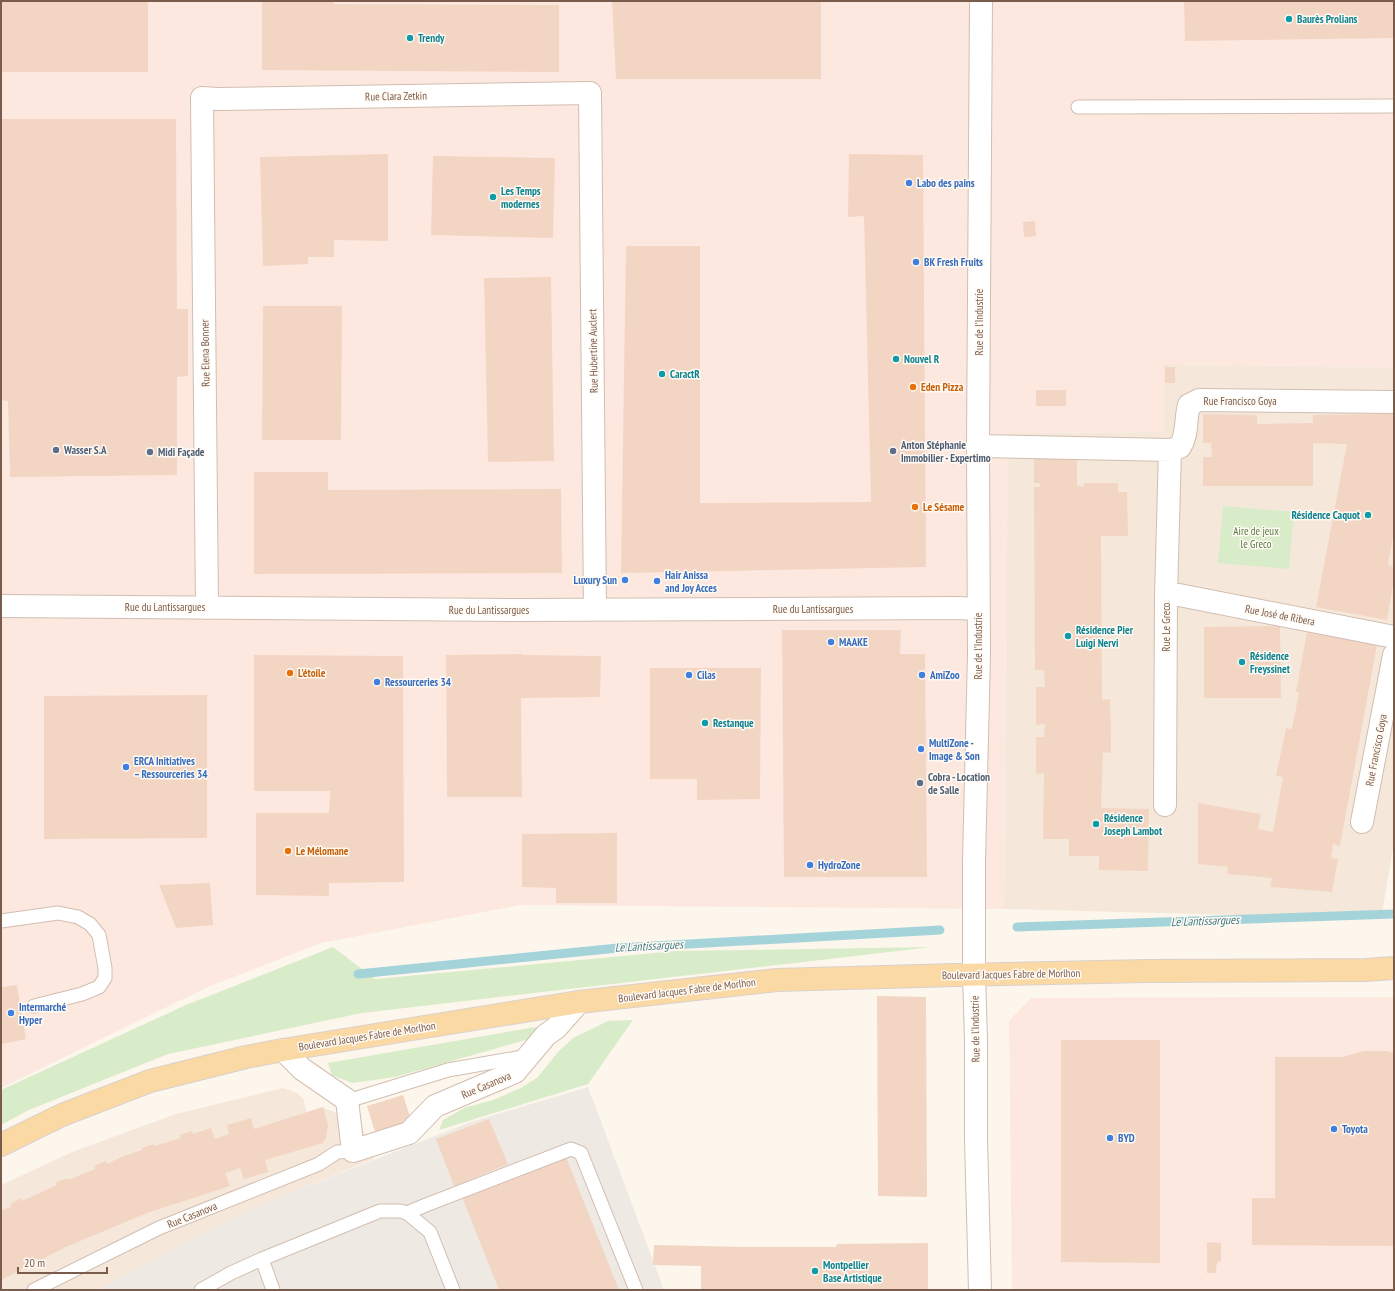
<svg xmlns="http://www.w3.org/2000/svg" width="1395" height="1291" viewBox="0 0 1395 1291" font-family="'PT Sans Narrow',sans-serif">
  <rect width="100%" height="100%" fill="#fdf6ec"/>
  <!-- residential -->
  <path fill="#f5e8da" d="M1163 364 1394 367V843L1381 919 1004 909 1007 433 1163 432Z
    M283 1088 295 1092 303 1098 307 1112 323 1107 361 1125 374 1159 287 1194 220 1224 99 1290H1V1185L72 1152 176 1114Z"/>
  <!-- commercial -->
  <path fill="#fde8e0" d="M1 1H1394V367L1164 364V432L1007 433 1004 909 520 905 321 943 208 987 1 1088Z
    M1394 997V1290H1012L1009 1021 1031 998Z"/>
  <!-- industrial -->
  <path fill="#efe9e4" d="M588 1087 664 1290H99L220 1224 287 1194 471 1122Z"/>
  <!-- green -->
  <path fill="#d8ecc9" d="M1223 506 1294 512 1289 569 1218 563Z
    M333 947 375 979 676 951 932 947 362 1013 168 1054 29 1110 1 1125V1090L186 1005Z
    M633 1020 588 1084 439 1130 443 1120 464 1108 493 1100 521 1088 538 1077 558 1052 573 1038 608 1021Z
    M536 1027 533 1038 395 1077 352 1083 332 1075 328 1063Z"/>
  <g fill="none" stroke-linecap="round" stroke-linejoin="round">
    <!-- stream -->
    <path stroke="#a5d3da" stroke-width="9" d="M1017 927 1394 914
      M358 974 618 948 940 930"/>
  </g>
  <!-- building -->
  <path fill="#f3d5c3" d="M12 1H148V72H1V2H12Z
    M262 1H334V4L559 5V72L262 70Z
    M612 1H821V79H616Z
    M1184 1H1394V38L1185 41Z
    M1 119H176L177 309H188V376L177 377V475L10 477 8 401 1 400Z
    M388 154V241L334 240V257H308V264L263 266 260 157Z
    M849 154 923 155 926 567 621 573 626 246H700V503L871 502 864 216 848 217Z
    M433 156 555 158 553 238 431 235Z
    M1035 221 1036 236 1024 237 1023 222Z
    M551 277 554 461 488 462 484 278Z
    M263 306H342L341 440H262Z
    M1165 367H1175V383H1165Z
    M1036 390H1066V406H1036Z
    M1203 414 1257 415V424L1313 423V415L1394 414V531L1388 565 1394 567V579L1387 620 1316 607 1347 444 1313 443V486H1203V457H1212L1211 443H1203Z
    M1077 454V486H1084V483H1118V492H1127L1128 536H1101L1102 700 1110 699 1111 733V753L1103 752 1101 808 1149 809 1148 871 1099 870V856H1069V839H1043L1044 773 1036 774V737H1044L1045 724 1036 725V687H1045L1044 670H1035L1034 487H1040V483H1034V455Z
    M254 472H328V490L561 489 562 573 254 574Z
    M1280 626 1281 698H1204V627Z
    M782 630H901L900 654H925L927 877H784Z
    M1307 632 1377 645 1340 846 1333 844 1331 858 1338 859 1332 892 1270 887 1272 878 1227 874 1228 867 1198 864V803L1261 814 1258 829 1273 832 1283 777 1276 776 1286 728 1292 729 1299 693 1296 692Z
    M522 654V655L601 656 600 697 521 698 522 797H447L446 655Z
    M254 655 403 656 404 882 329 883V896L256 895V813H329L330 791H254Z
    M650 668H761L760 799 697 800V779H650Z
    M207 695V838L44 839V696Z
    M617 833V903H556V888L522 887V834Z
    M210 883 213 925 176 928 159 885Z
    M17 985 26 1039 1 1044V987Z
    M877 996 926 997 927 1197 878 1196Z
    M1061 1040H1160V1263L1061 1262Z
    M1364 1051H1386L1394 1053V1246L1252 1245V1198H1275V1057H1342Z
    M403 1095 412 1123 376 1135 367 1106Z
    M323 1107 328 1125 326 1138 323 1143 265 1160 268 1172 244 1179 240 1168 225 1173 230 1186 147 1213 66 1247 1 1280V1211L11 1207 10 1204 21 1198 22 1201 57 1185 56 1182 68 1178 69 1180 95 1169 94 1166 106 1161 107 1164 124 1156 142 1150V1148L153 1144 154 1146 181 1138 180 1135 192 1131 193 1134 211 1128 215 1139 229 1134 227 1125 251 1118 254 1129Z
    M489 1119 508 1164 454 1186 436 1139Z
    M566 1157 619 1290H499L462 1197Z
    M1207 1242 1221 1243V1261L1217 1262 1216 1273H1207Z
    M928 1243V1290H701V1266L653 1265 654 1245 746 1247H836L837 1244Z"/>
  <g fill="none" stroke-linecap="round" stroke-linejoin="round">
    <defs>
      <path id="service" d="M1078 107 1394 106
        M1 921 58 913 78 917 90 924 99 935 105 968V978L99 987 82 994 34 1006
        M347 1100 354 1099 448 1070 528 1056
        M407 1213 426 1205 571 1149 581 1153 636 1290
        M262 1259 380 1211H400L407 1213 430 1232 453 1290
        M34 1290 159 1228 319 1164 337 1152 353 1151
        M201 1290 231 1273 262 1259 273 1290"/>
      <path id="minor" d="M978 446 1170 450 1180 447C1188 435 1185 419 1189 405L1199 400 1394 402
        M1166 595H1179L1394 637
        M1 606 522 610 958 608 978 609
        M207 608 202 98 218 99 590 93 595 609
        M1165 805 1166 595 1170 450
        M1362 822 1394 655
        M283 1050 302 1069 347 1100 353 1151 409 1133 435 1106 515 1072 546 1035 556 1028 579 1002"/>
      <path id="tertiary" d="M980 1290 976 1139V1040L974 975V861L979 654 978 446 981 1"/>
      <path id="primary" d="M1 1145 62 1115 150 1081 246 1057 283 1050 579 1002 777 980 956 975 1147 971 1365 970 1394 968"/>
    </defs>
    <!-- service casing -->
    <use href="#service" stroke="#d1beb0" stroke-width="15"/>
    <!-- minor casing -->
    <use href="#minor" stroke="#d1beb0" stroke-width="24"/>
    <!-- tertiary casing -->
    <use href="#tertiary" stroke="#d1beb0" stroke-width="24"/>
    <!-- primary casing -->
    <use href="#primary" stroke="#dad1cd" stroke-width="24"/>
    <!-- service -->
    <use href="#service" stroke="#fff" stroke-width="13"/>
    <!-- minor -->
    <use href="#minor" stroke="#fff" stroke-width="22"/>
    <!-- tertiary -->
    <use href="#tertiary" stroke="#fff" stroke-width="22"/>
    <!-- primary -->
    <use href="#primary" stroke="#fbd9a5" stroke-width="22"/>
  </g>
  <!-- markers -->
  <g fill="#0f9aa8" stroke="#fffaf3" stroke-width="1.5">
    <circle cx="1289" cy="19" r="4"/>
    <circle cx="410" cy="38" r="4"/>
    <circle cx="493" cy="197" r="4"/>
    <circle cx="896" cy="359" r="4"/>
    <circle cx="662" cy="374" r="4"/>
    <circle cx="1368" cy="515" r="4"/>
    <circle cx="1068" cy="636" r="4"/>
    <circle cx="1242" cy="662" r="4"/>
    <circle cx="705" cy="723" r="4"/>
    <circle cx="1096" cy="824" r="4"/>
    <circle cx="815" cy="1271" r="4"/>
  </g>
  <g fill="#3f7fe0" stroke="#fffaf3" stroke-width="1.5">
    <circle cx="909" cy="183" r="4"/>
    <circle cx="916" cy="262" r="4"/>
    <circle cx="625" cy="580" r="4"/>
    <circle cx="657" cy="581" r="4"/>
    <circle cx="831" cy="642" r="4"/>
    <circle cx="689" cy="675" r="4"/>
    <circle cx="922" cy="675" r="4"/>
    <circle cx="377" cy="682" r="4"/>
    <circle cx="921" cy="749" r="4"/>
    <circle cx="126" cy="767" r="4"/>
    <circle cx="810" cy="865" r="4"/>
    <circle cx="11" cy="1013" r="4"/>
    <circle cx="1334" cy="1129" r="4"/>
    <circle cx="1110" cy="1138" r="4"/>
  </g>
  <g fill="#e8710a" stroke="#fffaf3" stroke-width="1.5">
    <circle cx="913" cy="387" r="4"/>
    <circle cx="915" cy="507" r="4"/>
    <circle cx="290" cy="673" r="4"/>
    <circle cx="288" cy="851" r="4"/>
  </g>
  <g fill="#5c6f8a" stroke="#fffaf3" stroke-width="1.5">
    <circle cx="56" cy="450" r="4"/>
    <circle cx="893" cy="451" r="4"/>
    <circle cx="150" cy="452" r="4"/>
    <circle cx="920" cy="783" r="4"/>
  </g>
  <g text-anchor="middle" stroke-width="3" stroke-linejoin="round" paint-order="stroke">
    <!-- culture labels -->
    <g font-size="11" font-weight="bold" fill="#0d838f" stroke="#fffaf3" text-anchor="start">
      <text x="1297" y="23">Baurès Prolians</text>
      <text x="418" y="42">Trendy</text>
      <text x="501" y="195">Les Temps<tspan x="501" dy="13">modernes</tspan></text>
      <text x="904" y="363">Nouvel R</text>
      <text x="670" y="378">CaractR</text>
      <text x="1360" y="519" text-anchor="end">Résidence Caquot</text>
      <text x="1076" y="634">Résidence Pier<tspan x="1076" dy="13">Luigi Nervi</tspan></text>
      <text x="1250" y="660">Résidence<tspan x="1250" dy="13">Freyssinet</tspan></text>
      <text x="713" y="727">Restanque</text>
      <text x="1104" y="822">Résidence<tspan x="1104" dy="13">Joseph Lambot</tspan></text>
      <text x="823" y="1269">Montpellier<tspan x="823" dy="13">Base Artistique</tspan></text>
    </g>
    <!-- street labels -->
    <g font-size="11" fill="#7a5c4d" stroke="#fffaf3">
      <text transform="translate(396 96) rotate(-1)" y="4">Rue Clara Zetkin</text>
      <text transform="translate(979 322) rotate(-90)" y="4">Rue de l'Industrie</text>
      <text transform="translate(593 351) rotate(-91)" y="4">Rue Hubertine Auclert</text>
      <text transform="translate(205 353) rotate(-91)" y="4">Rue Elena Bonner</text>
      <text x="1240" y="405">Rue Francisco Goya</text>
      <text x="165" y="611">Rue du Lantissargues</text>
      <text x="813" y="613">Rue du Lantissargues</text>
      <text x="489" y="614">Rue du Lantissargues</text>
      <text transform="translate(1280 615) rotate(11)" y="4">Rue José de Ribera</text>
      <text transform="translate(1166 627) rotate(-90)" y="4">Rue Le Greco</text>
      <text transform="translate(978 646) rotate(-90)" y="4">Rue de l'Industrie</text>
      <text transform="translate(1376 750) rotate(-79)" y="4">Rue Francisco Goya</text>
      <text transform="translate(1011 974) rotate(-1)" y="4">Boulevard Jacques Fabre de Morlhon</text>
      <text transform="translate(687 990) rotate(-7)" y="4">Boulevard Jacques Fabre de Morlhon</text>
      <text transform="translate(975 1029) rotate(-91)" y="4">Rue de l'Industrie</text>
      <text transform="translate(367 1036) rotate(-9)" y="4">Boulevard Jacques Fabre de Morlhon</text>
      <text transform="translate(486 1085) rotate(-23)" y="4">Rue Casanova</text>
      <text transform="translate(192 1215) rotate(-22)" y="4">Rue Casanova</text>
    </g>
    <!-- shop labels -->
    <g font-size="11" font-weight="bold" fill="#366cbe" stroke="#fffaf3" text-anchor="start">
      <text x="917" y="187">Labo des pains</text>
      <text x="924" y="266">BK Fresh Fruits</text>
      <text x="665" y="579">Hair Anissa<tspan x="665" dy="13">and Joy Acces</tspan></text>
      <text x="617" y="584" text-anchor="end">Luxury Sun</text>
      <text x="839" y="646">MAAKE</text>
      <text x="697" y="679">Cilas</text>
      <text x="930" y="679">AmiZoo</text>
      <text x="385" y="686">Ressourceries 34</text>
      <text x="929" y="747">MultiZone -<tspan x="929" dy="13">Image &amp; Son</tspan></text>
      <text x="134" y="765">ERCA Initiatives<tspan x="134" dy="13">– Ressourceries 34</tspan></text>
      <text x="818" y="869">HydroZone</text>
      <text x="19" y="1011">Intermarché<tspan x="19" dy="13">Hyper</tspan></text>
      <text x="1342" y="1133">Toyota</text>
      <text x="1118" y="1142">BYD</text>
    </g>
    <!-- food labels -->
    <g font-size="11" font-weight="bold" fill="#c56008" stroke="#fffaf3" text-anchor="start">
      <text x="921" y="391">Eden Pizza</text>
      <text x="923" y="511">Le Sésame</text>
      <text x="298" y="677">L'étoile</text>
      <text x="296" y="855">Le Mélomane</text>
    </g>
    <!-- service labels -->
    <g font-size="11" font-weight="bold" fill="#4e5e75" stroke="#fffaf3" text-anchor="start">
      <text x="901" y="449">Anton Stéphanie<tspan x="901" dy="13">Immobilier - Expertimo</tspan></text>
      <text x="64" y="454">Wasser S.A</text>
      <text x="158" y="456">Midi Façade</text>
      <text x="928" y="781">Cobra - Location<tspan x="928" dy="13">de Salle</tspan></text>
    </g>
    <!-- park labels -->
    <g font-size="11" fill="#537a41" stroke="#fffaf3">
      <text x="1256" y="535">Aire de jeux<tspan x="1256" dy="13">le Greco</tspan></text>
    </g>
    <!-- water labels -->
    <g font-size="12" font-style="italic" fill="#437c86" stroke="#fffaf3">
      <text transform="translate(1205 921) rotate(-2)" y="4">Le Lantissargues</text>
      <text transform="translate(649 946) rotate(-3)" y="4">Le Lantissargues</text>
    </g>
  </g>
  <!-- border -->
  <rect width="1395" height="1291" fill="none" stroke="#7a5c4d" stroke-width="4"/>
  <!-- scale -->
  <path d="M18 1267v6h89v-6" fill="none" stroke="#7a5c4d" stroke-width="2"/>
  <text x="24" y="1267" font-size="12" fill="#7a5c4d" stroke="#fffaf3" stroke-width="3" paint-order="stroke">20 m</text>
</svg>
